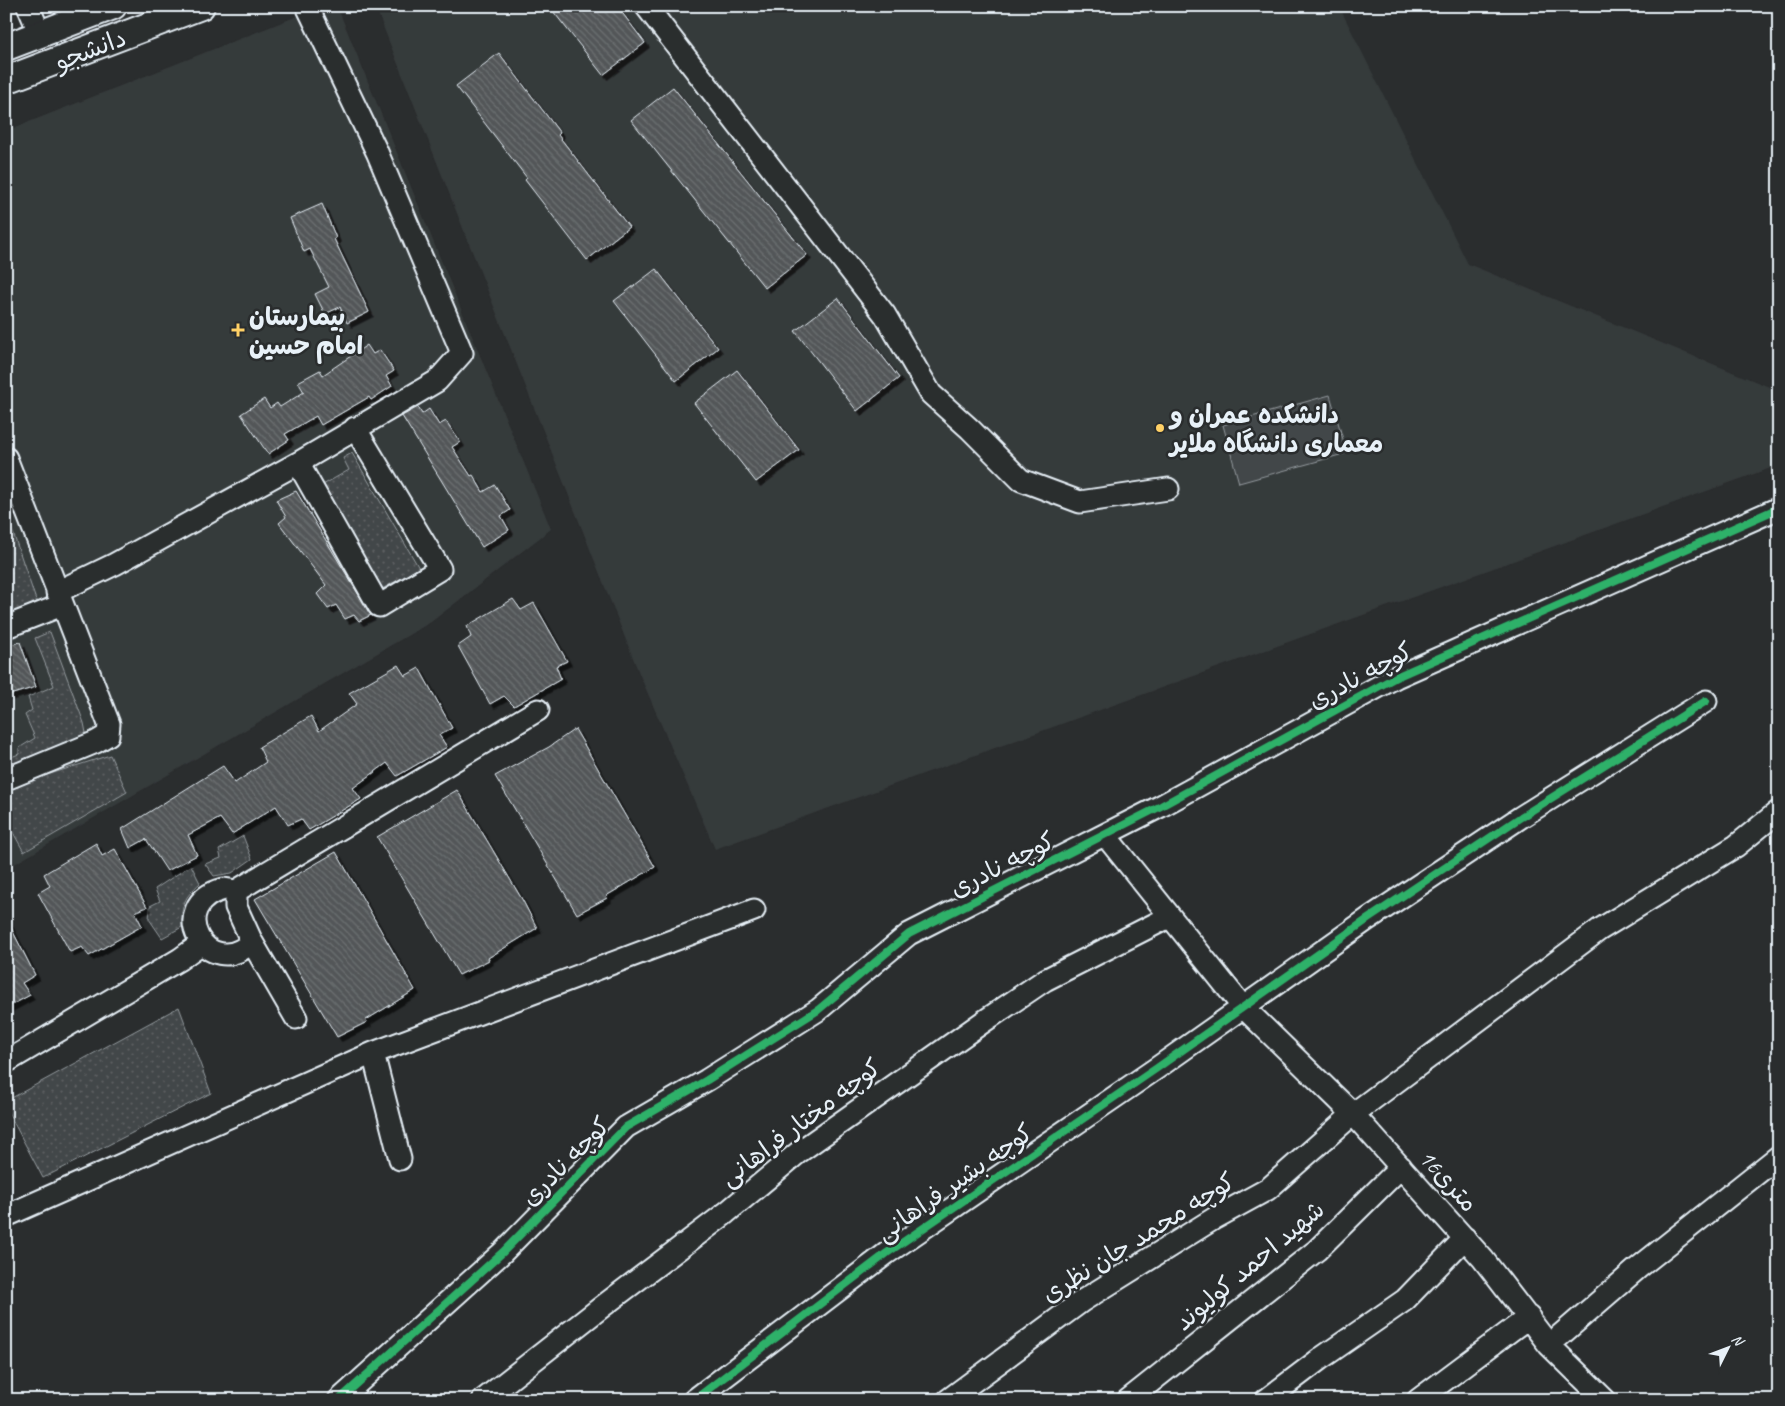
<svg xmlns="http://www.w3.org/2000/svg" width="1785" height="1406" viewBox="0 0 1785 1406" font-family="Caveat,'Playpen Sans Arabic',sans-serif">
  <defs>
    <pattern id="green-dots" width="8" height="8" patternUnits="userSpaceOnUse" patternTransform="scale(1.25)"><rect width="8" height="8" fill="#424648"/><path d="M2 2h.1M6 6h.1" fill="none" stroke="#5d6163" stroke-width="1.8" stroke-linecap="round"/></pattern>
    <pattern id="building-back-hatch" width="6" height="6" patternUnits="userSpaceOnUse" patternTransform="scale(1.25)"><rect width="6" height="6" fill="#535759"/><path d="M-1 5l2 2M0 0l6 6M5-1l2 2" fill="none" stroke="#6c7072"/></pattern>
    <filter id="shadow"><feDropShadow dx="4.5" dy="4.5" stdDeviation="0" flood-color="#0009"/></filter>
  </defs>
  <rect width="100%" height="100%" fill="#2a2d2e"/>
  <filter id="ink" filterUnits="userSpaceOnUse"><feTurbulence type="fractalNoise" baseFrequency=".02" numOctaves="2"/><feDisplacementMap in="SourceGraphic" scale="10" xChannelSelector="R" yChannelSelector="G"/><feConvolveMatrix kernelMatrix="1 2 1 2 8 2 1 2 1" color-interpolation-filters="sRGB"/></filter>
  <g filter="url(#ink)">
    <!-- built -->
    <path fill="#363a3b" d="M323 6H337L551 529 431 622 6 869V131Z
      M388 6H1339L1468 264 1779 391V465L715 849 639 673 377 11Z"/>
    <!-- green -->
    <path fill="url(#green-dots)" stroke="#959ca0" d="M352 453 419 568 382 589 321 486 349 470 343 458Z
      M9 521 38 606 6 620V522Z
      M50 632 84 723 86 733 77 739 6 771V759L19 754V748L35 738 25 715 32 710 28 697 54 686 35 638Z
      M110 755 127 792 24 852 6 820V788Z
      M243 836 252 859 232 873 214 876 205 864 221 858 219 850Z
      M191 865 200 883C184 898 181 904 182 927L162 938 149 919 150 906 160 901 155 889Z
      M179 1007 211 1093 43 1178 6 1108V1101Z"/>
    <!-- pitch -->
    <path fill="#424648" stroke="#959ca0" d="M1330 395 1347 453 1239 483 1223 425Z"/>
    <!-- building -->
    <path fill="url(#building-back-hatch)" stroke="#e8f1f8" filter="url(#shadow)" d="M549 6H617L645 43 603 75Z
      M499 53 560 133 558 135 629 227 587 260 525 180 527 178 456 86Z
      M673 87 807 255 765 288 631 120Z
      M322 204 336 238 334 239 369 312 347 323 340 307 325 314 315 294 329 287 310 249 304 252 290 218Z
      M656 269 718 348 676 381 614 301Z
      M838 298 899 378 857 411 795 331Z
      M367 345 373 354 380 350 394 371 386 376 392 386 371 400 369 397 321 425 316 416 285 434 289 440 268 454 241 414 264 399 270 408 277 403 280 407 304 392 298 382 320 370 323 375Z
      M737 370 799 450 756 482 694 403Z
      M418 407 422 414 429 409 439 425 446 421 460 442 452 447 471 476 473 475 483 492 495 485 510 510 501 516 509 530 482 547 402 416Z
      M296 491 371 615 359 621 354 615 345 619 336 605 328 609 317 594 326 585 279 523 286 517 276 500Z
      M513 599 521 610 534 603 567 661 556 666 561 679 514 706 504 696 490 704 458 646 471 637 467 626Z
      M20 642 36 687 6 696V646Z
      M398 665 405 676 419 668 452 728 439 735 447 747 397 776 387 763 353 788 361 799 309 830 301 819 288 825 276 806 232 834 220 818 188 835 197 855 167 871 146 839 130 848 122 829 223 766 235 783 266 762 259 747 311 716 319 731 357 704 349 693Z
      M575 729 655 867 606 896 607 898 577 914 495 776 549 747Z
      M457 790 523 901 537 928 488 958 489 960 459 975 377 837Z
      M96 843 102 856 115 849 147 907 135 912 142 926 89 956 82 947 70 952 38 893 50 886 44 874Z
      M336 852 415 990 366 1020 367 1022 337 1037 255 899Z
      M6 918 35 975 22 983 30 995 6 1008Z"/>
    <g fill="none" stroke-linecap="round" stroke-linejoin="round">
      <defs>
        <path id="minor" d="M28 6 40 34
          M646 6 885 315 931 394 970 429 1021 480 1080 502 1168 489
          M6 458 109 724 108 735 96 742 6 779
          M298 463 379 606 440 569 355 428
          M57 592 115 564 298 463 437 381 462 353 377 152 307 6
          M6 627 62 605
          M1105 835 1242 1006 1353 1114 1483 1259 1549 1345 1605 1400
          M224 889 236 891V907L252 942C207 984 163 904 224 889Z
          M236 891 538 710
          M252 942 296 1018
          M373 1053 400 1159
          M6 1062 180 959 202 943
          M6 1216 373 1053 754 910
          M1549 1345 1638 1268 1779 1156
          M339 1400 503 1252 626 1127 707 1080 818 1010 909 934 1161 806 1396 677 1779 508
          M483 1400 603 1306 726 1213 799 1152 983 1022 1045 980 1169 917
          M694 1400 887 1253 1157 1068 1368 919 1521 817 1706 701
          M948 1400 1082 1301 1215 1218 1268 1189 1353 1114 1599 930 1736 846 1779 811
          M1128 1400 1317 1250 1401 1167
          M1266 1400 1320 1359 1405 1300 1465 1238
          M1418 1400 1529 1317"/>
        <path id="major" d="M6 47 113 6
          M6 80 201 6"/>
      </defs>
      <!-- minor casing -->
      <use href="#minor" stroke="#e8f1f8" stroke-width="25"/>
      <!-- major casing -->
      <use href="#major" stroke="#e8f1f8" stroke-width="30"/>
      <!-- minor -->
      <use href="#minor" stroke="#2a2d2e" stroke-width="21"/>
      <!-- major -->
      <use href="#major" stroke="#2a2d2e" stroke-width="26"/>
      <defs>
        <path id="cycleway" d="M339 1400 503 1252 626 1127 707 1080 818 1010 909 934 1161 806 1396 677 1779 508
          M694 1400 887 1253 1157 1068 1368 919 1521 817 1706 701"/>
      </defs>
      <!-- cycleway casing -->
      <use href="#cycleway" stroke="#2a2d2e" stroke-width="11"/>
      <!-- cycleway -->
      <use href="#cycleway" stroke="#2db169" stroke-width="8"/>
    </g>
  </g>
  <!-- markers -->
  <g fill="#ffd166" stroke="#2a2d2e" stroke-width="2">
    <path d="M235.5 322.5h5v5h5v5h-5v5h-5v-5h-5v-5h5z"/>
    <circle cx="1160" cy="428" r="5"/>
  </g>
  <g text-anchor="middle" stroke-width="5" stroke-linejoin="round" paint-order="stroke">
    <!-- street labels -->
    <g font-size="25" fill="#e8f1f8" stroke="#2a2d2e">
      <text transform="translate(90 49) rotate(-21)" y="9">دانشجو</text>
      <text transform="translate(1360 675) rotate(-28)" y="9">کوچه نادری</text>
      <text transform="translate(1002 864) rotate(-27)" y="9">کوچه نادری</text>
      <text transform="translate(800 1122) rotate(-37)" y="9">کوچه مختار فراهانی</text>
      <text transform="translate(565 1161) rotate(-45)" y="9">کوچه نادری</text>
      <text transform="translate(1449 1180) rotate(48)" y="9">16متری</text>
      <text transform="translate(954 1182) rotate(-35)" y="9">کوچه بشیر فراهانی</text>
      <text transform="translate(1138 1237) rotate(-32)" y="9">کوچه محمد جان نظری</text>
      <text transform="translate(1249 1265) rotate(-40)" y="9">شهید احمد کولیوند</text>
    </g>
    <!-- poi labels -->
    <g font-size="25" font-weight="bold" fill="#e8f1f8" stroke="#2a2d2e" text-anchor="start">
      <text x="249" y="325">بیمارستان<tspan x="249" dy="29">امام حسین</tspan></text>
      <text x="1170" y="423">دانشکده عمران و<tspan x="1170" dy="29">معماری دانشگاه ملایر</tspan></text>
    </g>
  </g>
  <!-- margin -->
  <rect width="1785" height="1406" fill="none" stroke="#2a2d2e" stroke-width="25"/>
  <rect x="12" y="12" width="1760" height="1381" fill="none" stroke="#e8f1f8" stroke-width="2" filter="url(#ink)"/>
  <!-- north arrow -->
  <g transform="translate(1728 1348) rotate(48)" stroke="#2a2d2e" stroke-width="4" paint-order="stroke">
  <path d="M0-4L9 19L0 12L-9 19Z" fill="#e8f1f8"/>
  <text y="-8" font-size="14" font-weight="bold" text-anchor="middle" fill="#e8f1f8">N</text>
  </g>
</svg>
